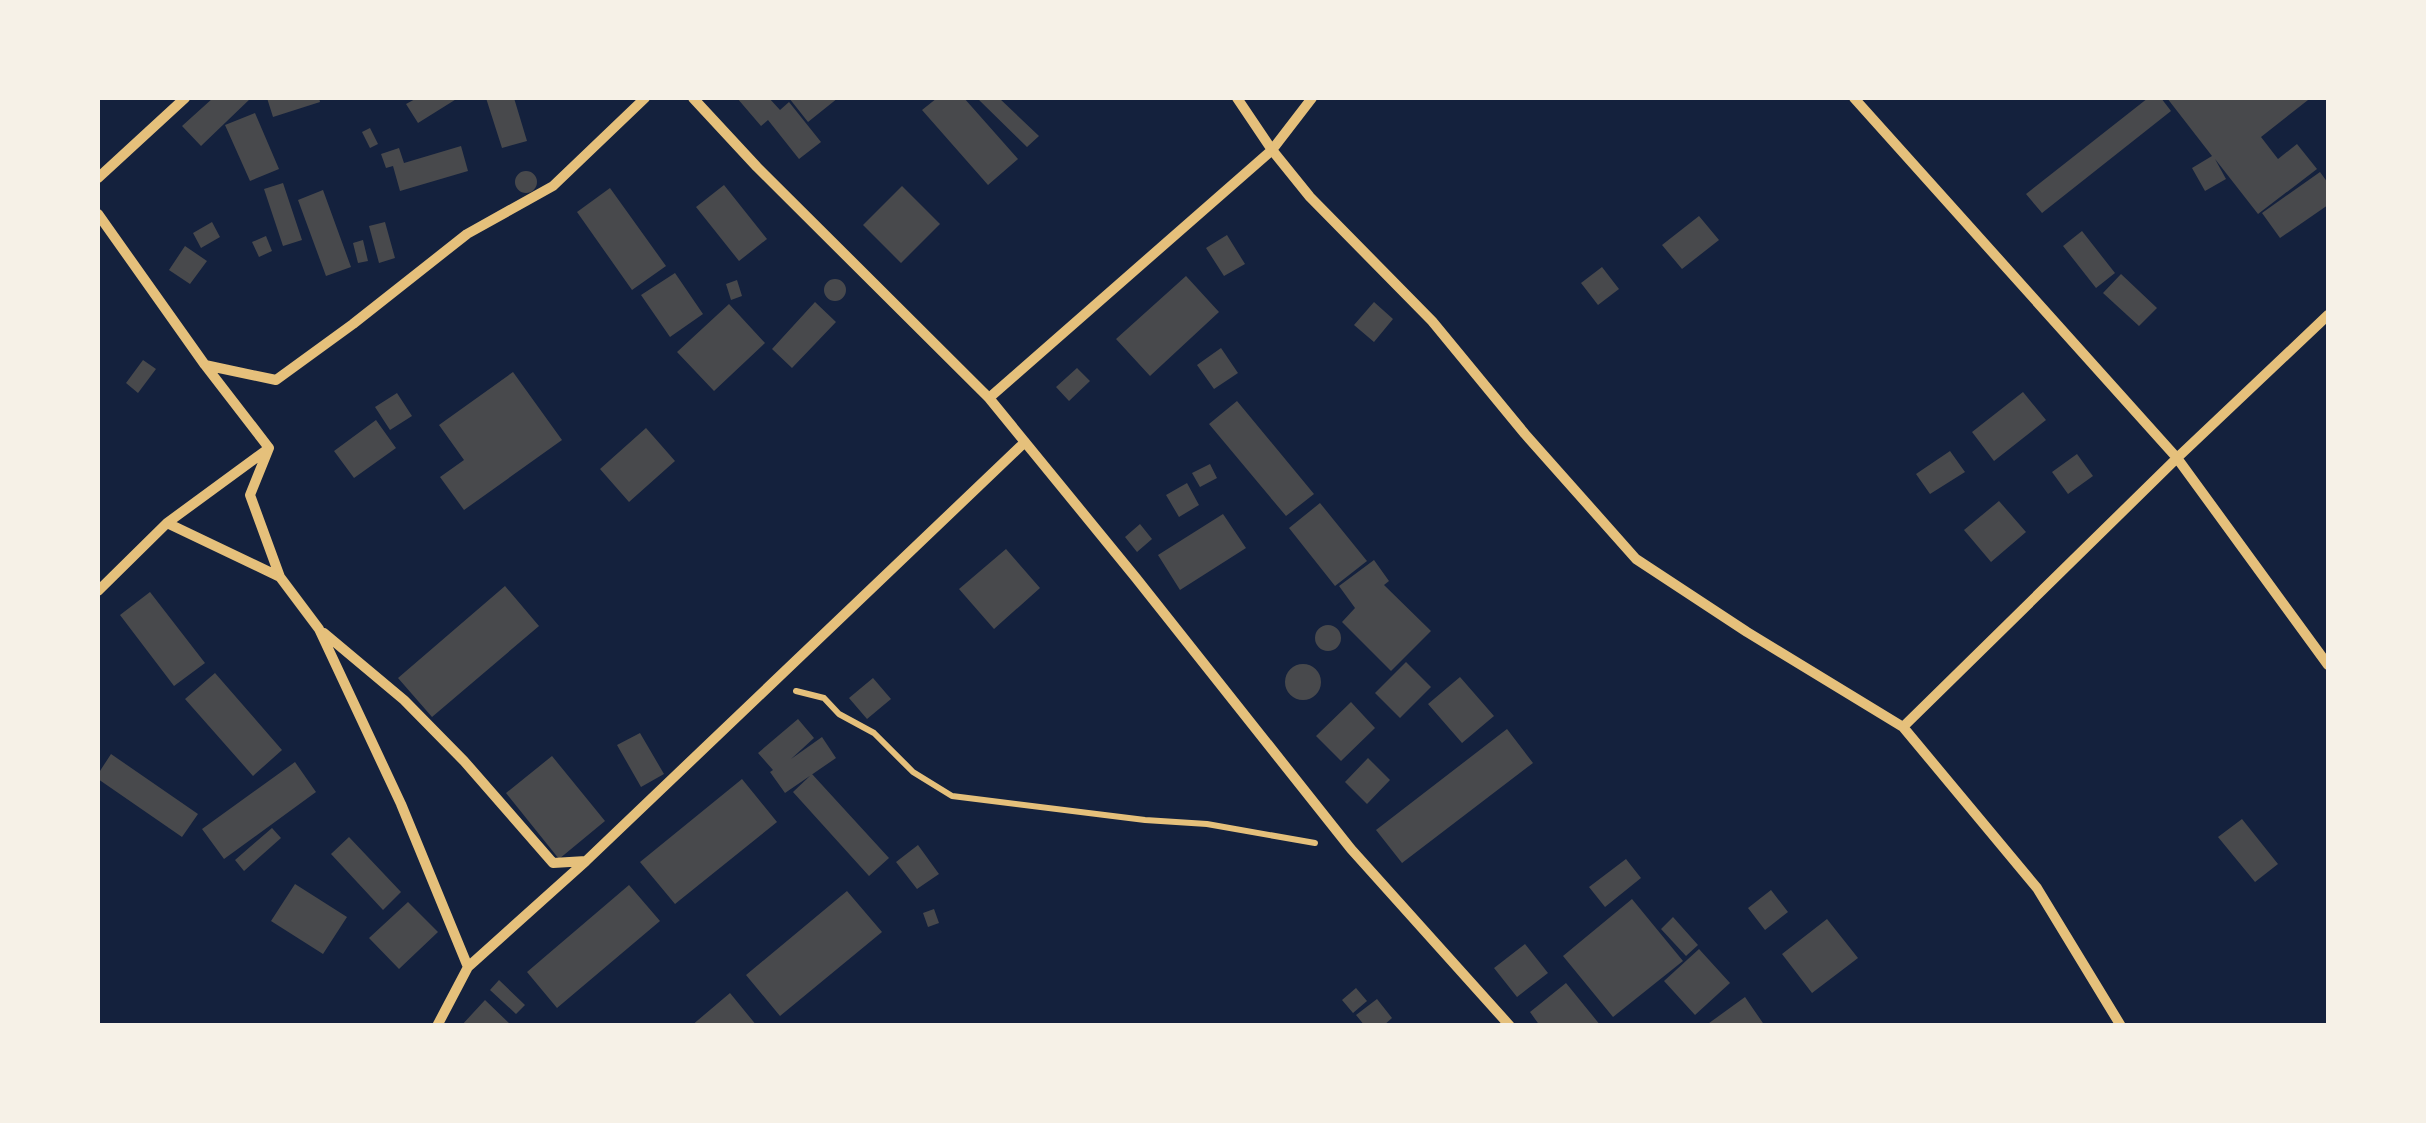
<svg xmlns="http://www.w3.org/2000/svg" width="2426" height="1123" viewBox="0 0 2426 1123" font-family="'PT Sans',sans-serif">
  <rect width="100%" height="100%" fill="#14213d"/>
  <!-- building -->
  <path fill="#48494c" d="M213 98H251L201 146 182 126Z
    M267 98H319L320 102 273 117Z
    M417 98H458L418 123 406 104Z
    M486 98H514L527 141 502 148Z
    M737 98H769L780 110 789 102 821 142 799 159 768 120 761 126Z
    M789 98H838L808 122Z
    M937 98H964L1018 159 988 185 922 110Z
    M977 98H999L1039 136 1027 147Z
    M2148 98H2161L2171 111 2042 213 2026 194Z
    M2167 98H2306L2308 100 2261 137 2278 159 2297 144 2317 169 2258 214 2215 159 2226 179 2205 191 2192 168 2212 156Z
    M255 113 279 169 250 181 225 125Z
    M370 128 378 144 370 148 362 132Z
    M461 146 468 171 400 191 393 166 386 168 381 154 399 148 404 163Z
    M515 182a11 11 0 1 1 22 0a11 11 0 1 1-22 0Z
    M2320 172 2328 183V205L2280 238 2262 213Z
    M283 183 302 240 283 246 264 189Z
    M724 185 767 239 739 261 696 207Z
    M902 186 940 224 901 263 863 225Z
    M610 188 666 266 632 290 577 212Z
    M323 190 351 267 326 276 298 200Z
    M1699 216 1719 240 1682 269 1662 245Z
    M212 222 220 237 201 248 193 233Z
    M385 222 395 258 379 263 369 226Z
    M2082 231 2115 273 2096 288 2063 246Z
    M1227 235 1245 264 1224 276 1206 248Z
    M266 236 272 251 259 257 252 242Z
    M363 240 368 261 358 263 353 243Z
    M185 246 207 261 190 284 169 270Z
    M1602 267 1619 289 1598 305 1581 283Z
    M675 273 703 314 670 337 641 295Z
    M2121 274 2157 308 2139 326 2103 293Z
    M1186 276 1219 312 1150 376 1116 339Z
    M824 290a11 11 0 1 1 22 0a11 11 0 1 1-22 0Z
    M737 280 742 296 731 300 726 284Z
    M815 302 836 322 792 368 772 349Z
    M1374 302 1393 319 1374 342 1354 325Z
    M729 304 765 343 714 391 677 352Z
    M1221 348 1238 373 1214 389 1197 365Z
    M143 360 156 369 138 393 126 383Z
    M1077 368 1090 381 1069 401 1056 387Z
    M513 372 562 440 464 510 440 477 464 460 439 425Z
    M2023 392 2046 420 1994 461 1972 432Z
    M397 393 412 416 390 430 375 407Z
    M1237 401 1314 494 1286 516 1209 424Z
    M376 420 396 448 354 478 334 451Z
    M646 428 675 461 629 502 600 469Z
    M1950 451 1965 472 1930 494 1916 474Z
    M2077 454 2093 476 2068 494 2052 472Z
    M1210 464 1217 478 1200 487 1192 473Z
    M1187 483 1199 505 1179 517 1166 495Z
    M1999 501 2026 532 1991 562 1964 530Z
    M1320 503 1367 561 1335 586 1289 528Z
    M1223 514 1246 548 1180 590 1158 555Z
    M1140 524 1152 539 1137 552 1125 537Z
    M1006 549 1040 588 994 629 959 589Z
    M1374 560 1389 581 1384 585 1431 631 1391 671 1342 622 1355 608 1339 586Z
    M505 586 539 626 432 717 398 678Z
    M150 592 205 663 174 686 120 615Z
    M1315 638a13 13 0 1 1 26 0a13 13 0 1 1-26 0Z
    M1406 662 1431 687 1400 718 1375 693Z
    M1285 682a18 18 0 1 1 36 0a18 18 0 1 1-36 0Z
    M215 673 282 750 253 776 185 699Z
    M1460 677 1494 716 1462 743 1428 704Z
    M873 678 891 699 867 719 849 698Z
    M1351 702 1375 728 1341 761 1316 736Z
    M798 719 814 738 791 759 822 737 836 758 785 793 770 772 773 770 758 753Z
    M1507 729 1533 763 1402 863 1376 830Z
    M640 733 664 774 641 787 617 745Z
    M111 754 198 814 182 837 98 779V774Z
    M552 756 605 821 559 859 506 793Z
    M1368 758 1390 780 1367 804 1345 782Z
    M295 762 316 792 224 859 202 829Z
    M812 774 889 858 869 876 793 792Z
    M742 779 777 822 675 904 640 862Z
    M2242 819 2278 864 2255 882 2218 837Z
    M272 828 281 838 244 871 235 860Z
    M349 837 401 892 383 910 331 854Z
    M918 845 939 874 917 889 896 862Z
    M1626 859 1641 878 1605 907 1589 887Z
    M295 884 347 917 323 954 271 921Z
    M629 885 660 921 557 1008 527 972Z
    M1771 890 1788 912 1765 930 1748 908Z
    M847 891 882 932 780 1016 746 975Z
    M1632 899 1683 961 1613 1017 1563 956Z
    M408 902 438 932 399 969 369 938Z
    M934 909 939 923 928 927 923 913Z
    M1673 917 1698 945 1686 956 1661 929Z
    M1827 919 1858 958 1812 993 1782 954Z
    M1525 944 1548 973 1517 997 1494 968Z
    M1699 949 1730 983 1695 1015 1664 981Z
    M499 980 525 1005 516 1014 490 990Z
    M1566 983 1601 1026H1540L1530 1012Z
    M1356 988 1367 1001 1353 1013 1342 1000Z
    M730 993 757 1026H691Z
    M1745 997 1765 1026H1705Z
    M1377 999 1392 1018 1383 1026H1365L1356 1015Z
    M485 1000 512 1026H461Z"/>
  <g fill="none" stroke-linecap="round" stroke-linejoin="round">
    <!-- path -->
    <path stroke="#e5c07b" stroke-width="6" d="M796 691 824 698 839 714 874 733 913 772 952 796 1145 820 1207 824 1315 843"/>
    <!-- minor -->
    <path stroke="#e5c07b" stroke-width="10" d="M693 98 757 167 989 398 1136 578 1351 849 1510 1026
      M1237 98 1272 150 1310 197 1432 321 1525 434 1636 559 1747 632 1903 727 2037 888 2121 1026
      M1854 98 2177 458 2328 665
      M98 178 185 98
      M98 214 205 365 269 448
      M205 365 276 380 353 324 467 234 553 186 645 98
      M989 398 1272 150 1312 98
      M269 448 250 495 280 577 319 629 401 804 468 967
      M167 523 280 577
      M98 591 167 523 268 449
      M324 633 404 700 464 761 553 863 586 861
      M1903 727 2177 458 2328 315
      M437 1026 468 967 586 861 1025 442"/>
  </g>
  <!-- border -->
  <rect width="2426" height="1123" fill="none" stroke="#f6f1e7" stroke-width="200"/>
</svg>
